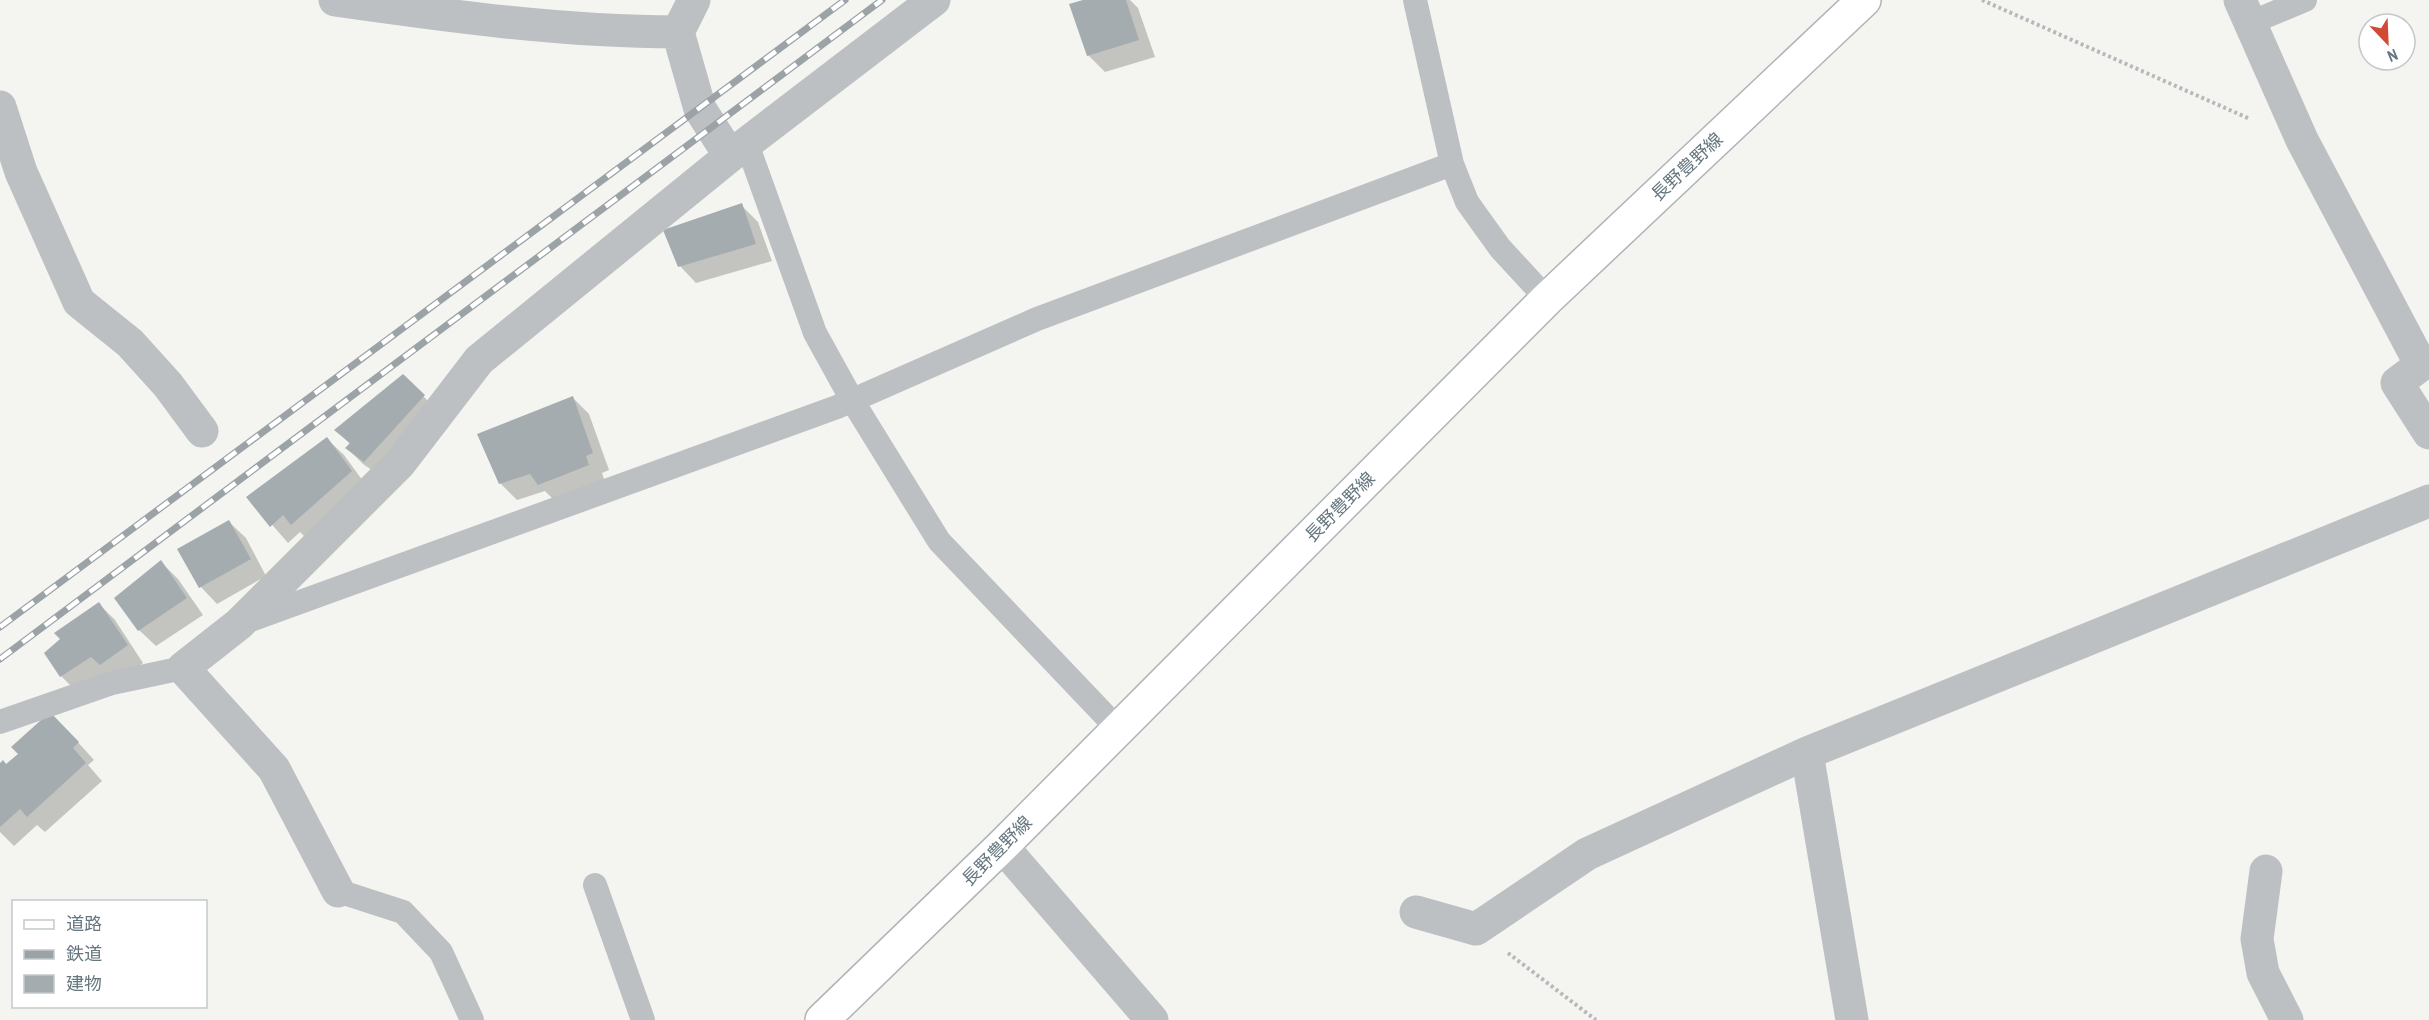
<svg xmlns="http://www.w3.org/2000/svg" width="2429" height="1020" viewBox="0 0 2429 1020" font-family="'Archivo Narrow','Noto Sans JP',sans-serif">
  <rect width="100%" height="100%" fill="#f4f4f1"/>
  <!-- shadow -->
  <path fill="#0003" d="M1089 0H1130L1138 8 1155 57 1105 72 1088 55Z
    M741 205 758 222 772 261 696 283 680 266Z
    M403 376 440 413 382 477 363 464 347 448 351 445 336 430Z
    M573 398 589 414 609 470 602 473 605 482 555 501 545 491 517 500 500 483Z
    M327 439 344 455 368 488 308 540 300 532 288 543 248 497Z
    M229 522 246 538 266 576 217 604 201 587 179 550Z
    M161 562 178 579 203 615 156 646 139 630Z
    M99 604 115 620 143 663 117 681 78 693 61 676Z
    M67 730 94 760 88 765 102 781 45 832 37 825 14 846 0 832V765L7 766Z"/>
  <!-- building -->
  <path fill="#a4acb0" d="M1083 0H1126L1139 40 1087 56 1069 4Z
    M742 203 756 244 678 267 663 230Z
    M403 374 425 395 364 462 345 448 350 443 334 430Z
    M573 396 593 453 586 456 589 465 538 485 530 474 499 484 477 434Z
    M327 437 352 471 291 525 283 515 270 527 246 497Z
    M229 520 251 559 199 588 177 549Z
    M161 560 187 598 138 631 114 598Z
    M99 602 128 645 100 665 91 657 60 677 44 653 60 639 54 633Z
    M50 712 79 742 73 748 86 763 27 817 20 809 0 827V763L3 760 6 764 18 754 11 747Z"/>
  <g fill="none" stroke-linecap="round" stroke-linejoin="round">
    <defs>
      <path id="secondary" d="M822 1020 1002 846 1547 299 1864 0"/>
    </defs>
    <!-- secondary casing -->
    <use href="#secondary" stroke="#aeb4b7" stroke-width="36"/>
    <!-- path -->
    <path stroke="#b6b9bb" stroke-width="4" stroke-dasharray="3 3" stroke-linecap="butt" d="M1982 0 2250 119
      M1508 953 1596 1020"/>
    <!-- lane -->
    <path stroke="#bcc0c3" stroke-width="24" d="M1415 0 1452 164 1467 202 1500 248 1547 299
      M2250 23 2305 0
      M747 144 815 333 852 400 939 541 1118 729
      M245 622 837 407 1037 319 1452 164
      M0 722 112 683 183 668
      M595 885 643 1020
      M338 891 403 912 441 952 472 1020"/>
    <!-- street -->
    <path stroke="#bcc0c3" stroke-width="33" d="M335 0C447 16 565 32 678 32L694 0
      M2240 0 2302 140 2421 365 2397 383 2429 433
      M678 32 700 109 730 156
      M0 107 21 172 79 302 130 343 168 385 202 431
      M1807 753 1852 1020
      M1002 846 1152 1020
      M2266 871 2257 939 2263 973 2287 1020
      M338 891 274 769 183 668 239 624 400 463 479 360 730 156 934 0
      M1416 912 1476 929 1587 854 1807 753 2429 501"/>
    <!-- secondary -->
    <use href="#secondary" stroke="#fff" stroke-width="33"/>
    <defs>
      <path id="rail" d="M0 627 845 0
        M0 659 882 0"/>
    </defs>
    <!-- rail casing -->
    <use href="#rail" stroke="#9ca3a7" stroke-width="7"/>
    <!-- rail -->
    <use href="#rail" stroke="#fff" stroke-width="4.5" stroke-dasharray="14" stroke-linecap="butt"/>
  </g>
  <g text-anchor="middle" stroke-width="6" stroke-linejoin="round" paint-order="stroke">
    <!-- street labels -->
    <g font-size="18" fill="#66777f" stroke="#fff">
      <text transform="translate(1687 167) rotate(-43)" y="6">長野豊野線</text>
      <text transform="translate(1340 507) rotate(-45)" y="6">長野豊野線</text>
      <text transform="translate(997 851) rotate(-45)" y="6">長野豊野線</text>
    </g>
  </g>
  <!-- legend -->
  <rect x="12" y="900" width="195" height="108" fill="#ffffff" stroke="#c2c9cc" stroke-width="1.5"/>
  <rect x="24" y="920" width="30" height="9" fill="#ffffff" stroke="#c2c9cc" stroke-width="1.5"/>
  <text x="66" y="930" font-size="18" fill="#66777f">道路</text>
  <rect x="24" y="950" width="30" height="9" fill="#9ca3a7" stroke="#c2c9cc" stroke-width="1.5"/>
  <text x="66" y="960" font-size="18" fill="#66777f">鉄道</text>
  <rect x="24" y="975" width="30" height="18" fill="#a4acb0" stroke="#c2c9cc" stroke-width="1.5"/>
  <text x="66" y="990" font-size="18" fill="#66777f">建物</text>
  <!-- north arrow -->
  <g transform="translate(2387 42) rotate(157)"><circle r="28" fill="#ffffff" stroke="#c2c9cc" stroke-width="1.5"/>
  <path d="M0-4.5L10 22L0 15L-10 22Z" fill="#d24934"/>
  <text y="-9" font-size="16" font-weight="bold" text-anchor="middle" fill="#66777f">N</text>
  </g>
</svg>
